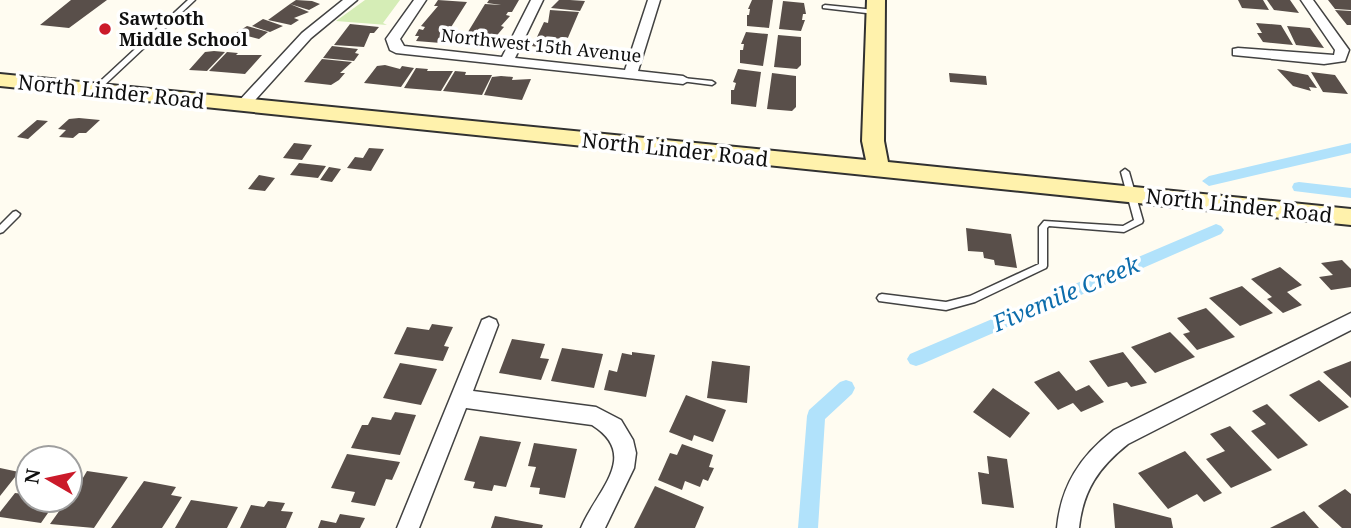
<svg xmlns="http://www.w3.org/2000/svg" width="1351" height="528" viewBox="0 0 1351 528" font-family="'Noto Serif',serif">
  <rect width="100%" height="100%" fill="#fffcf1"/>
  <!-- green -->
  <path fill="#d5edb6" d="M365 0H400L383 23 387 25 336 21Z"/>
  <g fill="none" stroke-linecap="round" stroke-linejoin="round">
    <!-- canal -->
    <path fill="#b1e2fb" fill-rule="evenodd" d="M1351 143V153L1209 186 1202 181 1209 176Z
      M1299 182 1351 188V198L1294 191 1292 187 1294 183Z
      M1216 224 1221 226 1224 230 1221 234 922 364 916 366 910 364 907 359 910 354Z
      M846 380 852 382 855 388 852 394 825 419 818 528H798L807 416 809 410 840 382Z"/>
  </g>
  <!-- building -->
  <path fill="#594f4a" d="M71 0H107L69 28 40 25Z
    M296 0 312 1 320 4 309 10 290 4Z
    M438 0 467 2 441 43 416 41 419 36H415L419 29 423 30 425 27 421 26 438 6H434Z
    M489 0H519L512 12H508L506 15 510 16 501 26 504 27 493 40 497 41 493 48 460 45 485 4 501 5 487 3Z
    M559 0H570L585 1 580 11 551 8Z
    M752 0H773L769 28 747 26V15H749L750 9H748Z
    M1238 0H1263L1269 10 1242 8Z
    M1267 0H1290L1299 13 1274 10Z
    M1328 0H1351V10L1335 9Z
    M783 1 804 3 806 14H803L802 20H805L801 31 779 29Z
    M290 4 309 12 294 18 299 20 291 25 268 20Z
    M550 10 579 12 561 54 535 52 537 47 532 46 535 40H540L542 37H537L544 22 548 23Z
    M1335 10 1351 11V25H1347Z
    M263 19 283 26 270 32 252 26Z
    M1256 23 1281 25 1293 45 1263 42 1257 33H1262Z
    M350 24 379 27 374 33H370L364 47 334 45Z
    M247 26 268 32 259 39 236 33Z
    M1287 26 1310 28 1324 48 1296 45Z
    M746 32 768 34 763 66 740 63V50H743L744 44H741Z
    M778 35 801 37V65L797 69 774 67Z
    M332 46 358 49 355 53 359 54 354 61 323 58Z
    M214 51 225 52 207 71 189 70 205 52Z
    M227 52 238 53 236 55H262L245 74 209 71Z
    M322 59 352 62 340 73H345L339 80 331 85 304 82Z
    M385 65 400 69 402 66 414 68 401 87 364 83 377 66Z
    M416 68 428 69 427 71H453L441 91 404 88Z
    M738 69 761 72 756 107 731 104V90H734L736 83 733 82Z
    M1277 69 1308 75 1317 88 1309 87 1311 91 1293 86Z
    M455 71 466 72 465 75H492L482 95 443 91Z
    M1311 72 1335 75 1348 94 1323 92Z
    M772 73 796 76V107L792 111 767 109Z
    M949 73 986 76 987 85 950 82Z
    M501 76 513 77 512 80 531 79 522 100 484 95 492 77Z
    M79 118 100 120 86 133H79L73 138 59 137 66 130 58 129 69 119Z
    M37 120 48 121 28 139 17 137Z
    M294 143 312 145 302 160 283 158Z
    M369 148 384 149 371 171 347 168 355 157 363 158Z
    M299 163 326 166 318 178 290 175Z
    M329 167 341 169 332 182 320 180Z
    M259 175 275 178 265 191 248 189Z
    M966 228 1011 234 1017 268 995 265 994 260 984 258 983 252 968 251Z
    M1342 260 1351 269V287L1331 290 1319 277 1333 275 1321 263Z
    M1280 267 1302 285 1287 292 1302 305 1283 313 1267 299 1272 297 1251 279Z
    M1242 286 1273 313 1240 326 1209 298Z
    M1206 308 1235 337 1197 350 1183 334 1190 332 1177 318Z
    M432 324 453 327 444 346 449 347 443 361 394 354 407 327 429 330Z
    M1170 332 1195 357 1155 373 1131 347Z
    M512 339 545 344 540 358 549 359 541 380 499 373Z
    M562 348 603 354 594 388 551 381Z
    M632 352 655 355 646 397 604 390 609 370 617 372 622 353 632 355Z
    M1123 352 1147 383 1131 387 1127 382 1108 387 1089 361Z
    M712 361 750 366 747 403 707 398Z
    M1351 361V398L1323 372Z
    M400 363 437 369 421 405 383 398Z
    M1059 371 1076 391 1089 385 1104 402 1081 412 1073 403 1058 410 1034 382Z
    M1319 380 1349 407 1319 422 1289 395Z
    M993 388 1030 413 1010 438 973 412Z
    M686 395 726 410 713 442 694 435 692 441 669 432Z
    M1267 404 1308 445 1278 459 1251 431 1266 424 1252 411Z
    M395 412 416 415 400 455 351 448 362 425H368L372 417 391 420Z
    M1230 426 1272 470 1231 488 1206 459 1225 451 1210 434Z
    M480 436 521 442 506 487 494 485 492 491 473 488 475 482 464 480Z
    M534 443 577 449 565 498 539 494 540 488 530 487 536 467 528 466Z
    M682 444 713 455 709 467 714 468 708 481 703 479 700 487 685 481 682 490 658 480 670 453 677 455Z
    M1185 451 1222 493 1204 502 1197 494 1168 509 1138 473Z
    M347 454 400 462 392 480 386 479 375 506 351 502 355 492 331 488Z
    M987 456 1007 459 1014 508 982 504 978 472 989 474Z
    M0 468 19 472 0 496Z
    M87 471 128 477 94 528 50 524 67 500H70Z
    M144 481 176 487 171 495 182 497 162 528H111Z
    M655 486 704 507 695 528H634Z
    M28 488V500H57L41 523 0 517V512L15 493 24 494Z
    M1345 489 1351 494V528H1342L1318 506Z
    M191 500 238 507 227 528H175Z
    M268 501 285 503 281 511 293 512 286 528H240L251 505 264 507Z
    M1113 503 1171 518 1173 528H1115Z
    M1304 511 1319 528H1270Z
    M340 514 365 518 360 528H318L321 520 336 523Z
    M495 516 543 525 542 528H491Z"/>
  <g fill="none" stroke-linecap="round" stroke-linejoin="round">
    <defs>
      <path id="lane" d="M188 0H195L97 92H93V88Z
        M825 5 875 10 878 12 875 14 823 8V6Z
        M683 78 712 81 715 83 712 85 681 81V79Z
        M1125 169 1129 172 1143 221 1142 223 1124 232 1049 226 1047 228V266L1046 268 975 302 946 310 879 301 877 298 879 295 882 294 946 302 970 296 1039 264V227L1044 221 1123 226 1134 220 1121 172Z
        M16 211 20 214 19 216 3 232 0 233V225L13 212Z"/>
      <path id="street" d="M343 0H357L311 38 247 109H237V103L302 33Z
        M414 0H426L400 39 404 46 502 57 531 0H543L515 58 625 70 648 0H660L638 71 683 76 690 80 683 84 396 53 390 50 386 39Z
        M1301 0H1313L1349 50 1345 61 1324 64 1233 55V49L1238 48 1334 55 1335 50Z
        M1351 313V330L1128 444C1099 467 1083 490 1079 528H1057C1061 486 1080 456 1114 430Z
        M489 317 496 320 498 325 473 391 596 407 621 420 633 440 636 453 634 468 605 528H581C596 491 641 456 592 425L466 408 419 528H397L480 325 482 320Z"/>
      <path id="secondary" d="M867 0H885L884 141 888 162 1351 209V225L0 86V74L866 160 862 141Z"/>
    </defs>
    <!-- lane casing -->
    <use href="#lane" stroke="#424242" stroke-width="3"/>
    <!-- street casing -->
    <use href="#street" stroke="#424242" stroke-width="3"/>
    <!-- secondary casing -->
    <use href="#secondary" stroke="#313131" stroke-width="4"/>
    <!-- lane -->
    <use href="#lane" fill="#fff" fill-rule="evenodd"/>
    <!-- street -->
    <use href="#street" fill="#fff" fill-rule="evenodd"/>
    <!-- secondary -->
    <use href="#secondary" fill="#fff2ac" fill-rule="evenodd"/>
  </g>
  <!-- markers -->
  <circle fill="#cb1a2a" stroke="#fff" stroke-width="2.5" cx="105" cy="29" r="7"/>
  <g text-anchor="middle" stroke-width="7" stroke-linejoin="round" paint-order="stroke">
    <!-- far-poi labels -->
    <g font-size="18" font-weight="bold" fill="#0f0f0f" stroke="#fff" text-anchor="start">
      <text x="119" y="25">Sawtooth<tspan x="119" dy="21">Middle School</tspan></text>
    </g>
    <!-- far-street labels -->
    <g font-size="18" fill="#0f0f0f" stroke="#fff">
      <text transform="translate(541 46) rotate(6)" y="6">Northwest 15th Avenue</text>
    </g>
    <!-- street labels -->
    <g font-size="21" fill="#0f0f0f" stroke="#fff">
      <text transform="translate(111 92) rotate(6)" y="7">North Linder Road</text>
      <text transform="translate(675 150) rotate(6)" y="7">North Linder Road</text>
      <text transform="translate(1239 206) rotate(6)" y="7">North Linder Road</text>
    </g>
    <!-- water labels -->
    <g font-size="23" font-style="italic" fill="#0d6dac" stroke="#fff">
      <text transform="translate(1066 294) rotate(-23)" y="8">Fivemile Creek</text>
    </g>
  </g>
  <!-- north arrow -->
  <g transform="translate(49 479) rotate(279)"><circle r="33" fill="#ffffff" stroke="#9f9f9f" stroke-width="2"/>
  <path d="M0-5L12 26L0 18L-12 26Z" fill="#cb1a2a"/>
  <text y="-10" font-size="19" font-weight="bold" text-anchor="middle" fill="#0f0f0f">N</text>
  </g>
</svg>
